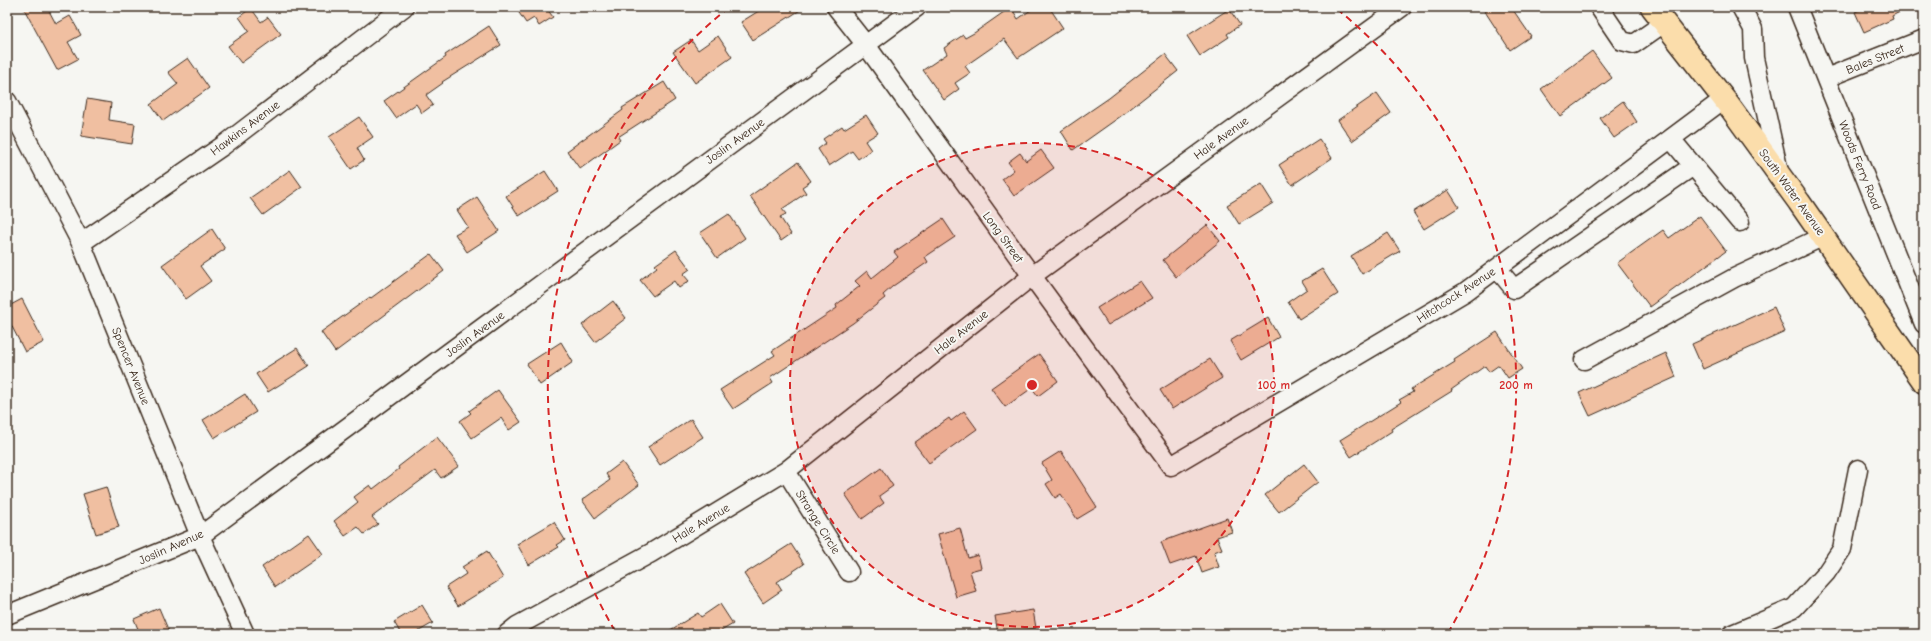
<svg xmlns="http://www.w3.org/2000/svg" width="1931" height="641" viewBox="0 0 1931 641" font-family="'Comic Neue',sans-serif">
  <rect width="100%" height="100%" fill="#f6f6f2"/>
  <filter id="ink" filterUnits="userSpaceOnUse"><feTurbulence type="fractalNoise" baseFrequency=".025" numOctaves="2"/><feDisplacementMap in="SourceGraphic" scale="8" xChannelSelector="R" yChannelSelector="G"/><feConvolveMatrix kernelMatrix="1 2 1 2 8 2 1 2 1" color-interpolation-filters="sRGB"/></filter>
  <g filter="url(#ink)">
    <!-- building -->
    <path fill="#f0bfa1" stroke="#3b2a1e" d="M23 7H47L56 24 70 16 81 35 68 42 78 59 57 70Z
      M515 7H550L547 9 553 17 539 26 534 18 526 23Z
      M765 7H805L753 40 741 22Z
      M1011 7 1018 19 1035 7H1049L1063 28 1018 58 1004 39 965 66 970 73 955 83 959 89 944 100 923 70 947 54 944 48 963 35 965 38 974 33Z
      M1482 7H1511L1531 36 1510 50Z
      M1866 7H1909L1892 16 1893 19 1864 32 1855 12Z
      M251 8 261 22 268 17 281 34 241 63 228 46 249 31 239 17Z
      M1229 9 1240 25 1227 34 1229 37 1200 56 1187 36Z
      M489 26 501 45 442 82 443 83 426 95 433 105 422 113 416 104 396 118 384 101 446 57 445 55Z
      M718 36 732 57 695 83 673 52 691 40 698 50Z
      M1592 51 1612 78 1560 116 1541 89Z
      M1165 54 1178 71 1121 116 1073 150 1061 131 1109 98Z
      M188 58 209 88 163 121 151 104 178 84 168 72Z
      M664 82 675 100 618 137 620 140 580 169 567 151 623 110 622 108Z
      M1377 93 1391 113 1352 141 1338 120Z
      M87 99 111 103 109 120 135 124 132 144 81 136Z
      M1623 101 1637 122 1614 138 1600 118Z
      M866 115 878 133 865 141 871 150 858 159 852 151 829 166 818 149 826 143 823 139 842 126 844 129Z
      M359 117 373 137 357 148 364 160 351 169 329 137Z
      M1319 139 1332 158 1292 185 1279 165Z
      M1041 150 1054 168 1014 196 1002 179 1014 170 1008 162 1020 153 1026 161Z
      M798 162 811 181 802 187 806 193 782 209 786 214 780 217 791 234 781 241 750 196Z
      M290 170 302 187 263 215 250 198Z
      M545 171 558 191 519 216 506 196Z
      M1261 184 1273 203 1239 224 1227 205Z
      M1448 190 1459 207 1424 229 1413 212Z
      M477 197 499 231 467 252 455 234 468 227 457 210Z
      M729 214 745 238 717 258 700 233Z
      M1700 216 1726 251 1650 307 1617 263 1663 230 1669 238Z
      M943 219 955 237 925 257 928 262 893 286 883 295 885 298 853 323 770 378 773 383 733 409 720 390 775 355 772 351 837 308 836 305 860 286 855 281 867 271 872 278 898 257 894 252Z
      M1207 225 1220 241 1176 277 1163 260Z
      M212 229 225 249 200 266 211 281 186 299 162 265Z
      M1388 233 1400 251 1362 274 1351 256Z
      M676 250 690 269 683 274 689 281 679 288 674 281 653 296 640 280 657 267 655 265Z
      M431 254 444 271 335 352 321 332 370 297 371 298Z
      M1322 269 1338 294 1299 319 1288 302 1307 289 1302 281Z
      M1140 281 1152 298 1108 325 1097 308Z
      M22 299 44 342 25 352 7 317V307Z
      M613 301 626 318 595 342 582 325Z
      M1774 307 1785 332 1703 369 1692 344Z
      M1268 318 1279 337 1241 360 1230 341Z
      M1497 332 1522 369 1508 378 1499 365 1489 372 1485 366 1451 390 1452 391 1391 429 1392 431 1351 457 1340 440 1401 402 1399 400 1413 392 1411 389 1455 362 1454 360Z
      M561 342 573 362 540 385 527 364Z
      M297 348 309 366 268 392 256 374Z
      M1666 353 1676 377 1590 416 1579 393Z
      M1039 354 1058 381 1038 396 1032 388 1005 407 991 388Z
      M1210 359 1222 378 1172 409 1160 390Z
      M498 390 521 422 509 430 501 418 472 438 460 421 471 413 469 411Z
      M245 394 256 412 214 438 203 420Z
      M964 411 977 429 929 463 914 443 949 418 951 421Z
      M691 419 703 437 660 465 648 447Z
      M437 437 459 466 441 478 435 470 372 517 378 524 364 534 358 527 345 536 334 521 358 502 354 497 370 485 373 489 399 469 398 467Z
      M1061 451 1097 507 1077 519 1061 494 1055 498 1046 484 1052 480 1042 463Z
      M622 462 639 485 595 518 582 500 610 480 606 474Z
      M1304 464 1318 482 1279 512 1265 495Z
      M881 468 893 486 879 496 884 503 862 519 845 494Z
      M106 487 119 527 96 534 83 494Z
      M1227 518 1232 532 1217 537 1222 549 1214 552 1219 567 1202 573 1196 556 1170 565 1161 542Z
      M554 522 565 540 557 545 559 547 529 565 517 544Z
      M960 528 968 558 978 555 981 568 970 571 976 591 956 597 938 534Z
      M309 534 323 554 275 587 262 567Z
      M791 544 804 564 777 582 782 590 763 603 744 574Z
      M487 551 503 578 458 606 446 587 466 574 462 567Z
      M720 604 733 624 716 634H664L698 613 701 617Z
      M422 605 433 623 414 634H401L394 622Z
      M159 608 170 634H140L134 619Z
      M1033 610 1036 628 998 634 995 616Z"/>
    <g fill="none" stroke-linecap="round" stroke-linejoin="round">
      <defs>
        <path id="minor" d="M836 7 866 45 1032 276 1171 466 1465 292 1724 99
          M1599 7 1622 41 1634 44 1664 23
          M1741 7 1753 29 1754 58 1779 172
          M1797 7 1924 324
          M1826 78 1924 39
          M7 101 81 243 200 536 245 634
          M1671 139 1740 222
          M81 243 224 145 404 7
          M1497 268 1514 289 1693 166
          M1584 360 1734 278 1824 236
          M786 471 849 572
          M7 615 200 536 917 7
          M507 634 517 626 651 553 786 471 1032 276 1402 7
          M1732 634 1794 608 1826 573 1842 549 1858 469"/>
        <path id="major" d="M1652 7 1724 99 1799 202 1924 382"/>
      </defs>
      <!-- minor casing -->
      <use href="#minor" stroke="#3b2a1e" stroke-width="21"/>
      <!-- major casing -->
      <use href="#major" stroke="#3b2a1e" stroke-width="25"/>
      <!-- minor -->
      <use href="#minor" stroke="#f6f6f2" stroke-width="18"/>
      <!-- major -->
      <use href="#major" stroke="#fbddab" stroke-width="22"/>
    </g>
  </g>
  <!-- distance rings -->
  <circle cx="1032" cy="385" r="242" fill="#d62828" fill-opacity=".12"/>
  <g fill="none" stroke="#d62828" stroke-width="2" stroke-dasharray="7 5">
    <circle cx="1032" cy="385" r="242"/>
    <path d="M615 631A484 484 0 0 1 727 9M1337 9A484 484 0 0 1 1449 631"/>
  </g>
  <g text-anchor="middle" stroke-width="4" stroke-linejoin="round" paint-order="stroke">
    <!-- street labels -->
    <g font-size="12" fill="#3b2a1e" stroke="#f6f6f2">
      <text transform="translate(1875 59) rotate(-22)" y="4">Bales Street</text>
      <text transform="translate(245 128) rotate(-37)" y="4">Hawkins Avenue</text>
      <text transform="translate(1221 138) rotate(-36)" y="4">Hale Avenue</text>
      <text transform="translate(735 141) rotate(-36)" y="4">Joslin Avenue</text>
      <text transform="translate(1860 165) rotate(68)" y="4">Woods Ferry Road</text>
      <text transform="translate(1792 192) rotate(54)" y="4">South Water Avenue</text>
      <text transform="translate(1003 237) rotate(54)" y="4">Long Street</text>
      <text transform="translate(1456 295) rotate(-33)" y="4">Hitchcock Avenue</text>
      <text transform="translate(961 332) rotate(-38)" y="4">Hale Avenue</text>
      <text transform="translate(475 334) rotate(-36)" y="4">Joslin Avenue</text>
      <text transform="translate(131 366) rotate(68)" y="4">Spencer Avenue</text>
      <text transform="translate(818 522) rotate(58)" y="4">Strange Circle</text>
      <text transform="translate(701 523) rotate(-31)" y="4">Hale Avenue</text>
      <text transform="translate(171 547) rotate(-24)" y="4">Joslin Avenue</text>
    </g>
  </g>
  <circle cx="1032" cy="385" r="6" fill="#d62828" stroke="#f6f6f2" stroke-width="2"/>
  <g font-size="12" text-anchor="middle" font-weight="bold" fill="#d62828" stroke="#f6f6f2" stroke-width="4" stroke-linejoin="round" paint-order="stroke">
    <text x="1274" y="389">100 m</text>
    <text x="1516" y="389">200 m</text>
  </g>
  <!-- margin -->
  <rect width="1931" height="641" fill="none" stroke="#f6f6f2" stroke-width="24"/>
  <rect x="12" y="12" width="1907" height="617" fill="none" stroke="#3b2a1e" stroke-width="1.5" filter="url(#ink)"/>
</svg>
